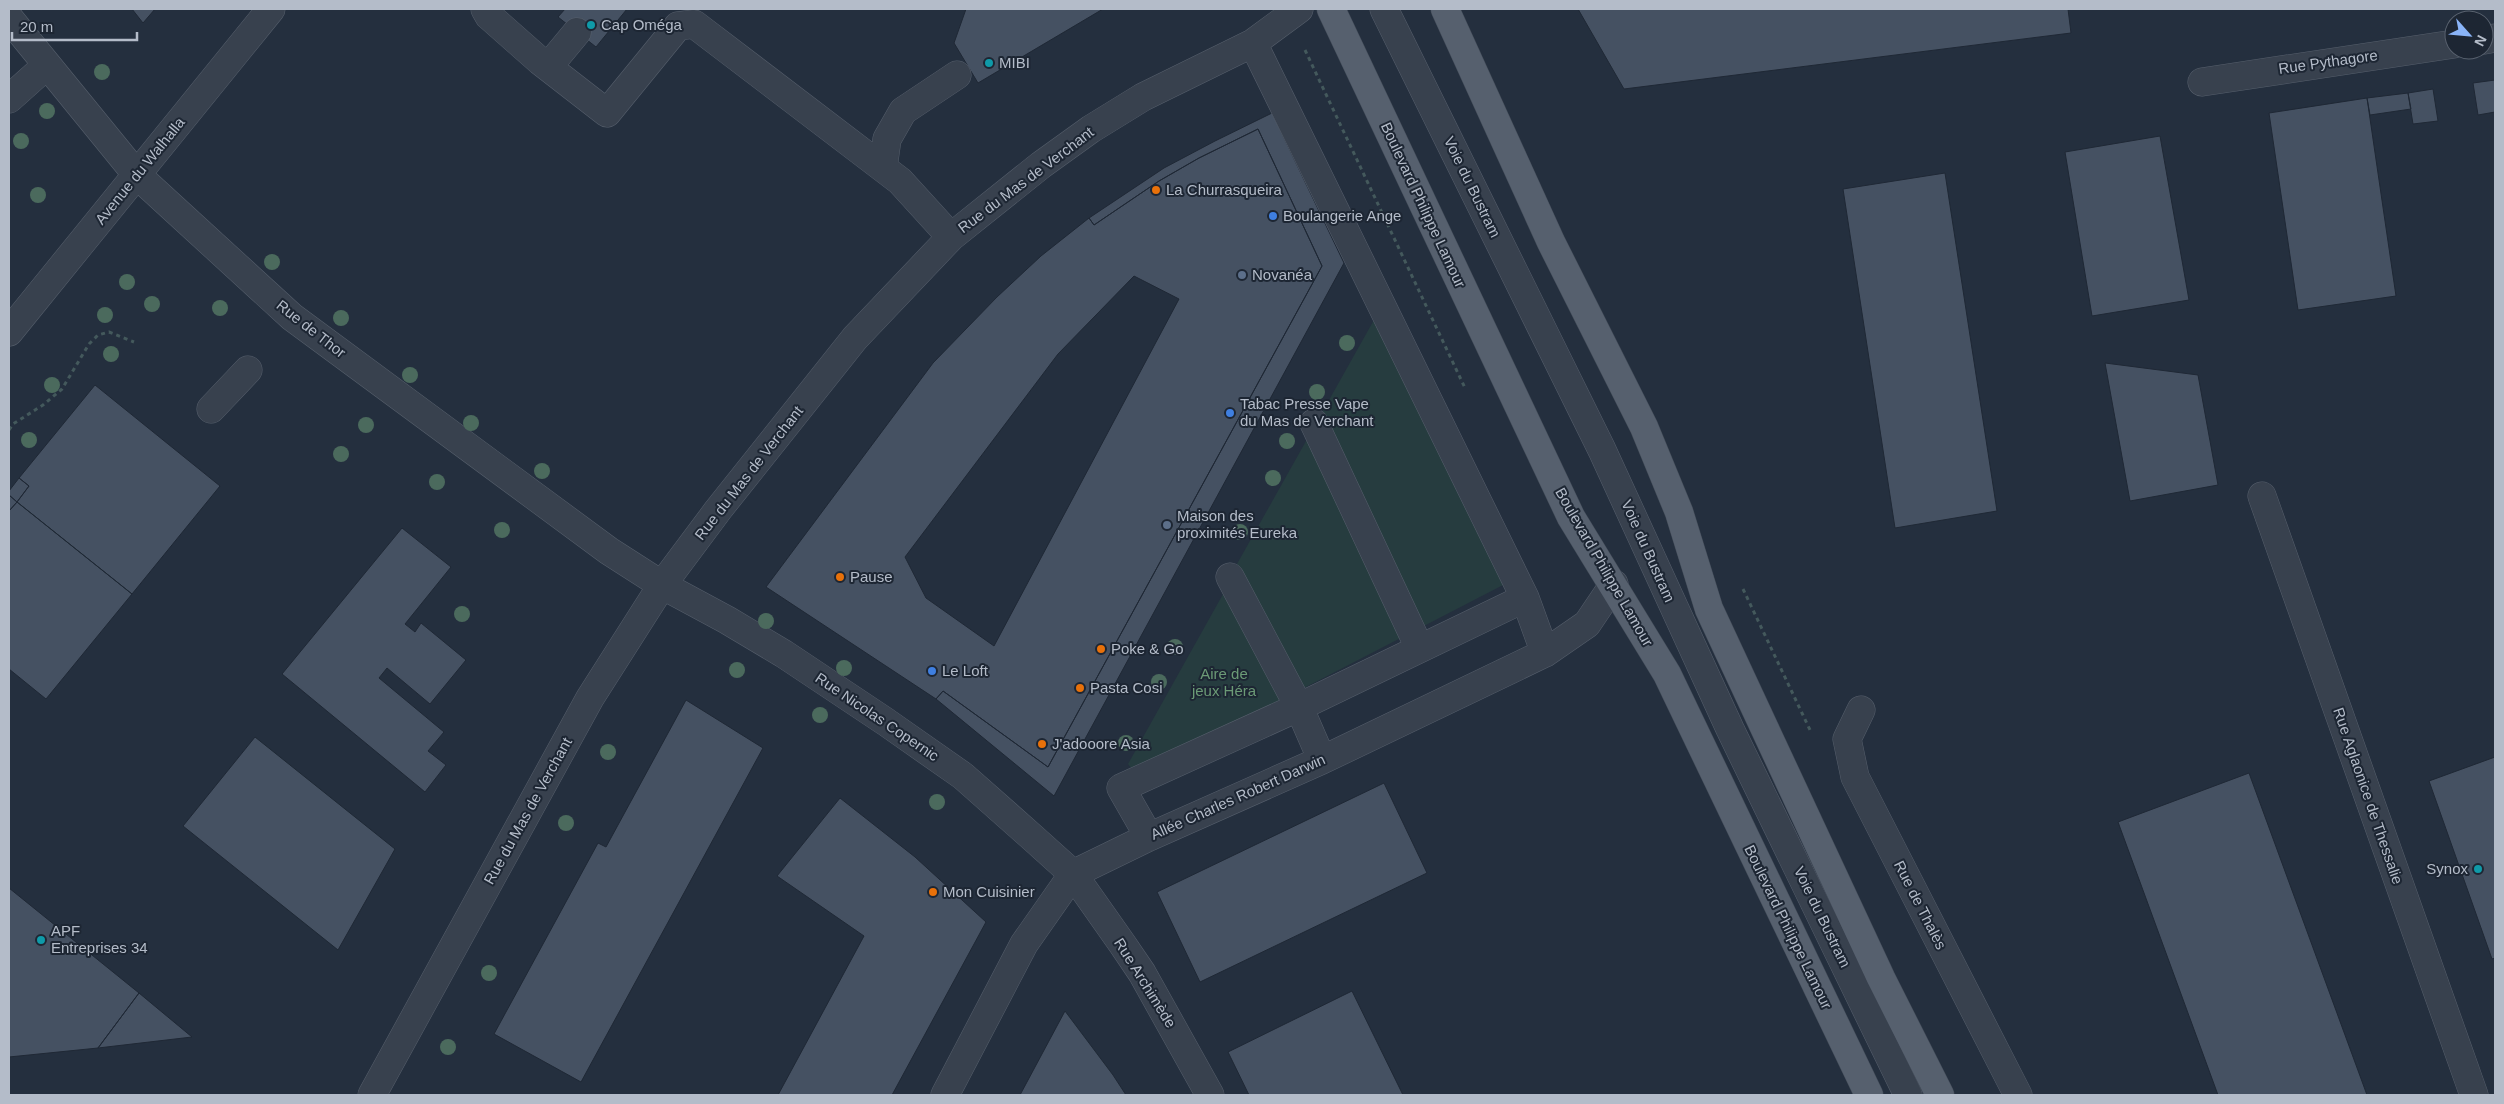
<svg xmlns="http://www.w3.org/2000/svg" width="2504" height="1104" viewBox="0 0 2504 1104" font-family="Helvetica,sans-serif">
  <rect width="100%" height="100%" fill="#242f3e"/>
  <!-- green -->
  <path fill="#263c3f" d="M1379 311 1505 584 1302 689 1237 564Z
    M1227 587 1282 703 1136 774 1128 764Z"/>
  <!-- building -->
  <path fill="#455162" stroke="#1f2835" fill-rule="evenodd" d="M132 9H155L143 23Z
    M565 9H627L596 47 558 17Z
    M966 9H1103L978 83 954 43Z
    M1578 9H2068L2071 33 1624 89Z
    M2495 80V112L2478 115 2473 83Z
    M2433 89 2438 121 2413 124 2408 93Z
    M2408 93 2411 109 2370 115 2367 98Z
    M2367 98 2396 296 2298 310 2269 113Z
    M1272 113 1344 263 1054 796 936 699 943 691 1048 767 1322 266 1258 129 1199 158 1159 181 1094 225 1089 218 1164 168 1215 141Z
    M1258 129 1322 266 1048 767 943 691 936 699 766 587 933 363 997 297 1041 256 1089 218 1094 225 1159 181 1199 158ZM1134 276 1179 299 994 646 926 598 905 557 1058 354Z
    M2160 136 2189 300 2092 316 2065 152Z
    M1945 173 1997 511 1895 528 1843 189Z
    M2105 363 2198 375 2218 485 2130 501Z
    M95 385 220 486 132 594 17 502 29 486 19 478Z
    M19 478 29 486 17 502 9 495V491Z
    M9 495 17 502 9 511Z
    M17 502 132 594 46 699 9 669V511Z
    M402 528 451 567 405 624 415 632 421 623 466 660 430 704 387 668 379 678 444 732 428 751 446 765 425 792 282 674Z
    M686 700 763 748 581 1082 494 1034 598 843 606 847Z
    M255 737 395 849 338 950 183 826Z
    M2495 757V958L2492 959 2429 781Z
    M2249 773 2367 1095H2218L2118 822Z
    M1384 783 1427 873 1200 982 1157 892Z
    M840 798 915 857 986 922 892 1095H778L864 936 777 876Z
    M9 888 139 993 98 1048 9 1057Z
    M1352 991 1403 1095H1249L1228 1052Z
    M139 993 192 1037 98 1048Z
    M1065 1011 1113 1075 1126 1095H1020Z"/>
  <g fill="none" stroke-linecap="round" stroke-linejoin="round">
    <defs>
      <path id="minor" d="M485 9 489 16 540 61 607 113 678 26 694 24 900 181 951 237
        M1384 9 1602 450 1730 729 1908 1095
        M9 18 137 175 292 317 609 551 662 585 727 620 784 654 886 722 963 776 1033 838 1073 874 1123 945 1142 973 1210 1095
        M2484 40 2495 38
        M1253 43 1525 598 1545 653
        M548 67 577 32
        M2202 82 2454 44
        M9 99 47 65
        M883 168 887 139 903 111 957 75
        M9 332 271 9
        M211 409 248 370
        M1314 423 1419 647
        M2262 496 2474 1095
        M1230 577 1299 707 1322 760
        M1861 710 1847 739 1855 777 2018 1095
        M1149 837 1121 788 1299 707 1525 598
        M372 1095 590 698 662 585 718 510 855 338 951 237 1041 165 1091 129 1143 97 1253 43 1299 9
        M945 1095 1024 944 1073 874 1149 837 1322 760 1545 653 1587 624 1614 584"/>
      <path id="major" d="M1331 9 1571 517 1667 674 1869 1095
        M1445 9 1551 242 1644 427 1679 512 1709 609 1881 978 1940 1095"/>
    </defs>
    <!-- minor casing -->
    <use href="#minor" stroke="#565f6c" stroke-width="29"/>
    <!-- major casing -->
    <use href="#major" stroke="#414a57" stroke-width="29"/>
    <!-- path -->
    <path stroke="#44595c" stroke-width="3" stroke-dasharray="4 4" stroke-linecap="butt" d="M1305 50 1465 388
      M9 430 13 424 43 405 62 389 89 344 98 335 109 332 134 342
      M1743 589 1811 732"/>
    <!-- minor -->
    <use href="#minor" stroke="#38414e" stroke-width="28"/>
    <!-- major -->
    <use href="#major" stroke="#56606e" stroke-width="28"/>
  </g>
  <!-- trees -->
  <g fill="#4b6a5d">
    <circle cx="102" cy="72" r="8"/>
    <circle cx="47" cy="111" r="8"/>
    <circle cx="21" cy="141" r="8"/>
    <circle cx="38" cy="195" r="8"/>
    <circle cx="272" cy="262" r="8"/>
    <circle cx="127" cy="282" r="8"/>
    <circle cx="152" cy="304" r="8"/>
    <circle cx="220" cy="308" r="8"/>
    <circle cx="105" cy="315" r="8"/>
    <circle cx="341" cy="318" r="8"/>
    <circle cx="1347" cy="343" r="8"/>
    <circle cx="111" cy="354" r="8"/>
    <circle cx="410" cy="375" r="8"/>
    <circle cx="52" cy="385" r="8"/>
    <circle cx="1317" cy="392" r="8"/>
    <circle cx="471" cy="423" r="8"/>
    <circle cx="366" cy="425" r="8"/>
    <circle cx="29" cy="440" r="8"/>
    <circle cx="1287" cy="441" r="8"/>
    <circle cx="341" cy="454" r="8"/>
    <circle cx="542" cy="471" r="8"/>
    <circle cx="1273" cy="478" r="8"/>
    <circle cx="437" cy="482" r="8"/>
    <circle cx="502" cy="530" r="8"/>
    <circle cx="1240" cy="532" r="8"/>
    <circle cx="462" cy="614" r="8"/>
    <circle cx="766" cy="621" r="8"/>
    <circle cx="1175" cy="647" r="8"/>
    <circle cx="844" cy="668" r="8"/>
    <circle cx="737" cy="670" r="8"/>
    <circle cx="1159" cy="682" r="8"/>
    <circle cx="820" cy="715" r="8"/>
    <circle cx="1126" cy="743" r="8"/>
    <circle cx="608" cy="752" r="8"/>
    <circle cx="937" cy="802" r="8"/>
    <circle cx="566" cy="823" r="8"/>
    <circle cx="489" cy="973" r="8"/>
    <circle cx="448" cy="1047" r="8"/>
  </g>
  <!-- markers -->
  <g fill="#0f9aa8" stroke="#1d2633" stroke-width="2">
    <circle cx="591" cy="25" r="5"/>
    <circle cx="989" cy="63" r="5"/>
    <circle cx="2478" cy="869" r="5"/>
    <circle cx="41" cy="940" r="5"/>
  </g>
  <g fill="#e8710a" stroke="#1d2633" stroke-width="2">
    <circle cx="1156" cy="190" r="5"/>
    <circle cx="840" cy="577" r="5"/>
    <circle cx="1101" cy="649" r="5"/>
    <circle cx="1080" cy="688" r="5"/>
    <circle cx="1042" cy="744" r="5"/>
    <circle cx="933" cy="892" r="5"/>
  </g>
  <g fill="#3f7fe0" stroke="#1d2633" stroke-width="2">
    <circle cx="1273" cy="216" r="5"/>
    <circle cx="1230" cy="413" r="5"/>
    <circle cx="932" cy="671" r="5"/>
  </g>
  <g fill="#5c6f8a" stroke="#1d2633" stroke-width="2">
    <circle cx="1242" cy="275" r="5"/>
    <circle cx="1167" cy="525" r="5"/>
  </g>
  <g text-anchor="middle" stroke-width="4" stroke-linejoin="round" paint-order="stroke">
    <!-- poi labels -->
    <g font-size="15" fill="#b4bcc9" stroke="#1d2633" text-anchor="start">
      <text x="601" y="30">Cap Oméga</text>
      <text x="999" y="68">MIBI</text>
      <text x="1166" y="195">La Churrasqueira</text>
      <text x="1283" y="221">Boulangerie Ange</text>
      <text x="1252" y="280">Novanéa</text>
      <text x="1240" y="409">Tabac Presse Vape<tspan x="1240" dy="17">du Mas de Verchant</tspan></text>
      <text x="1177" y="521">Maison des<tspan x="1177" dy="17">proximités Eureka</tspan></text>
      <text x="850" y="582">Pause</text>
      <text x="1111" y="654">Poke &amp; Go</text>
      <text x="942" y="676">Le Loft</text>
      <text x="1090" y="693">Pasta Cosi</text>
      <text x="1052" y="749">J'adooore Asia</text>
      <text x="2468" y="874" text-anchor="end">Synox</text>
      <text x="943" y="897">Mon Cuisinier</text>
      <text x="51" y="936">APF<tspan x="51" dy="17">Entreprises 34</tspan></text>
    </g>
    <!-- street labels -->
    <g font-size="15" fill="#b4bcc9" stroke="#1d2633">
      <text transform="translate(2328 62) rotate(-8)" y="5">Rue Pythagore</text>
      <text transform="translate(140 171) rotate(-51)" y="5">Avenue du Walhalla</text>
      <text transform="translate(1026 180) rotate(-37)" y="5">Rue du Mas de Verchant</text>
      <text transform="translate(1472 187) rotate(64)" y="5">Voie du Bustram</text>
      <text transform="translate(1423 205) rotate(65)" y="5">Boulevard Philippe Lamour</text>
      <text transform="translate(311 329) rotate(38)" y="5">Rue de Thor</text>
      <text transform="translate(749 473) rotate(-52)" y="5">Rue du Mas de Verchant</text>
      <text transform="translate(1648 551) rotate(66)" y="5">Voie du Bustram</text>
      <text transform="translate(1604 567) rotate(60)" y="5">Boulevard Philippe Lamour</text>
      <text transform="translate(877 717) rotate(34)" y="5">Rue Nicolas Copernic</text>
      <text transform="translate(2368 796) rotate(71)" y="5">Rue Aglaonice de Thessalie</text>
      <text transform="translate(1238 797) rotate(-24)" y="5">Allée Charles Robert Darwin</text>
      <text transform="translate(528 811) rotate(-61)" y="5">Rue du Mas de Verchant</text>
      <text transform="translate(1920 905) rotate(63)" y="5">Rue de Thalès</text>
      <text transform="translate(1822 917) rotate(64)" y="5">Voie du Bustram</text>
      <text transform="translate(1788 927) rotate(64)" y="5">Boulevard Philippe Lamour</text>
      <text transform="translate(1145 983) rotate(58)" y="5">Rue Archimède</text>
    </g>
    <!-- park labels -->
    <g font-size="15" fill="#6b9a76" stroke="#1d2633">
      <text x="1224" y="679">Aire de<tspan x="1224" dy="17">jeux Héra</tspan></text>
    </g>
  </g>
  <!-- border -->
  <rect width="2504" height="1104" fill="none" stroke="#b4bcc9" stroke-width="20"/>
  <!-- north arrow -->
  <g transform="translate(2469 35) rotate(117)"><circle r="24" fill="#1d2633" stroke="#59626f"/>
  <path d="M0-4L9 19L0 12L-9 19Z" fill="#8ab4f8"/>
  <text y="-8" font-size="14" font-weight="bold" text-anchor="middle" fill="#b4bcc9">N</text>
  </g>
  <!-- scale -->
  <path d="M12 32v8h125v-8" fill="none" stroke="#b4bcc9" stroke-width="2.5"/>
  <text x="20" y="32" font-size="15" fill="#b4bcc9" stroke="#1d2633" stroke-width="4" paint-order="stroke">20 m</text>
</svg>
